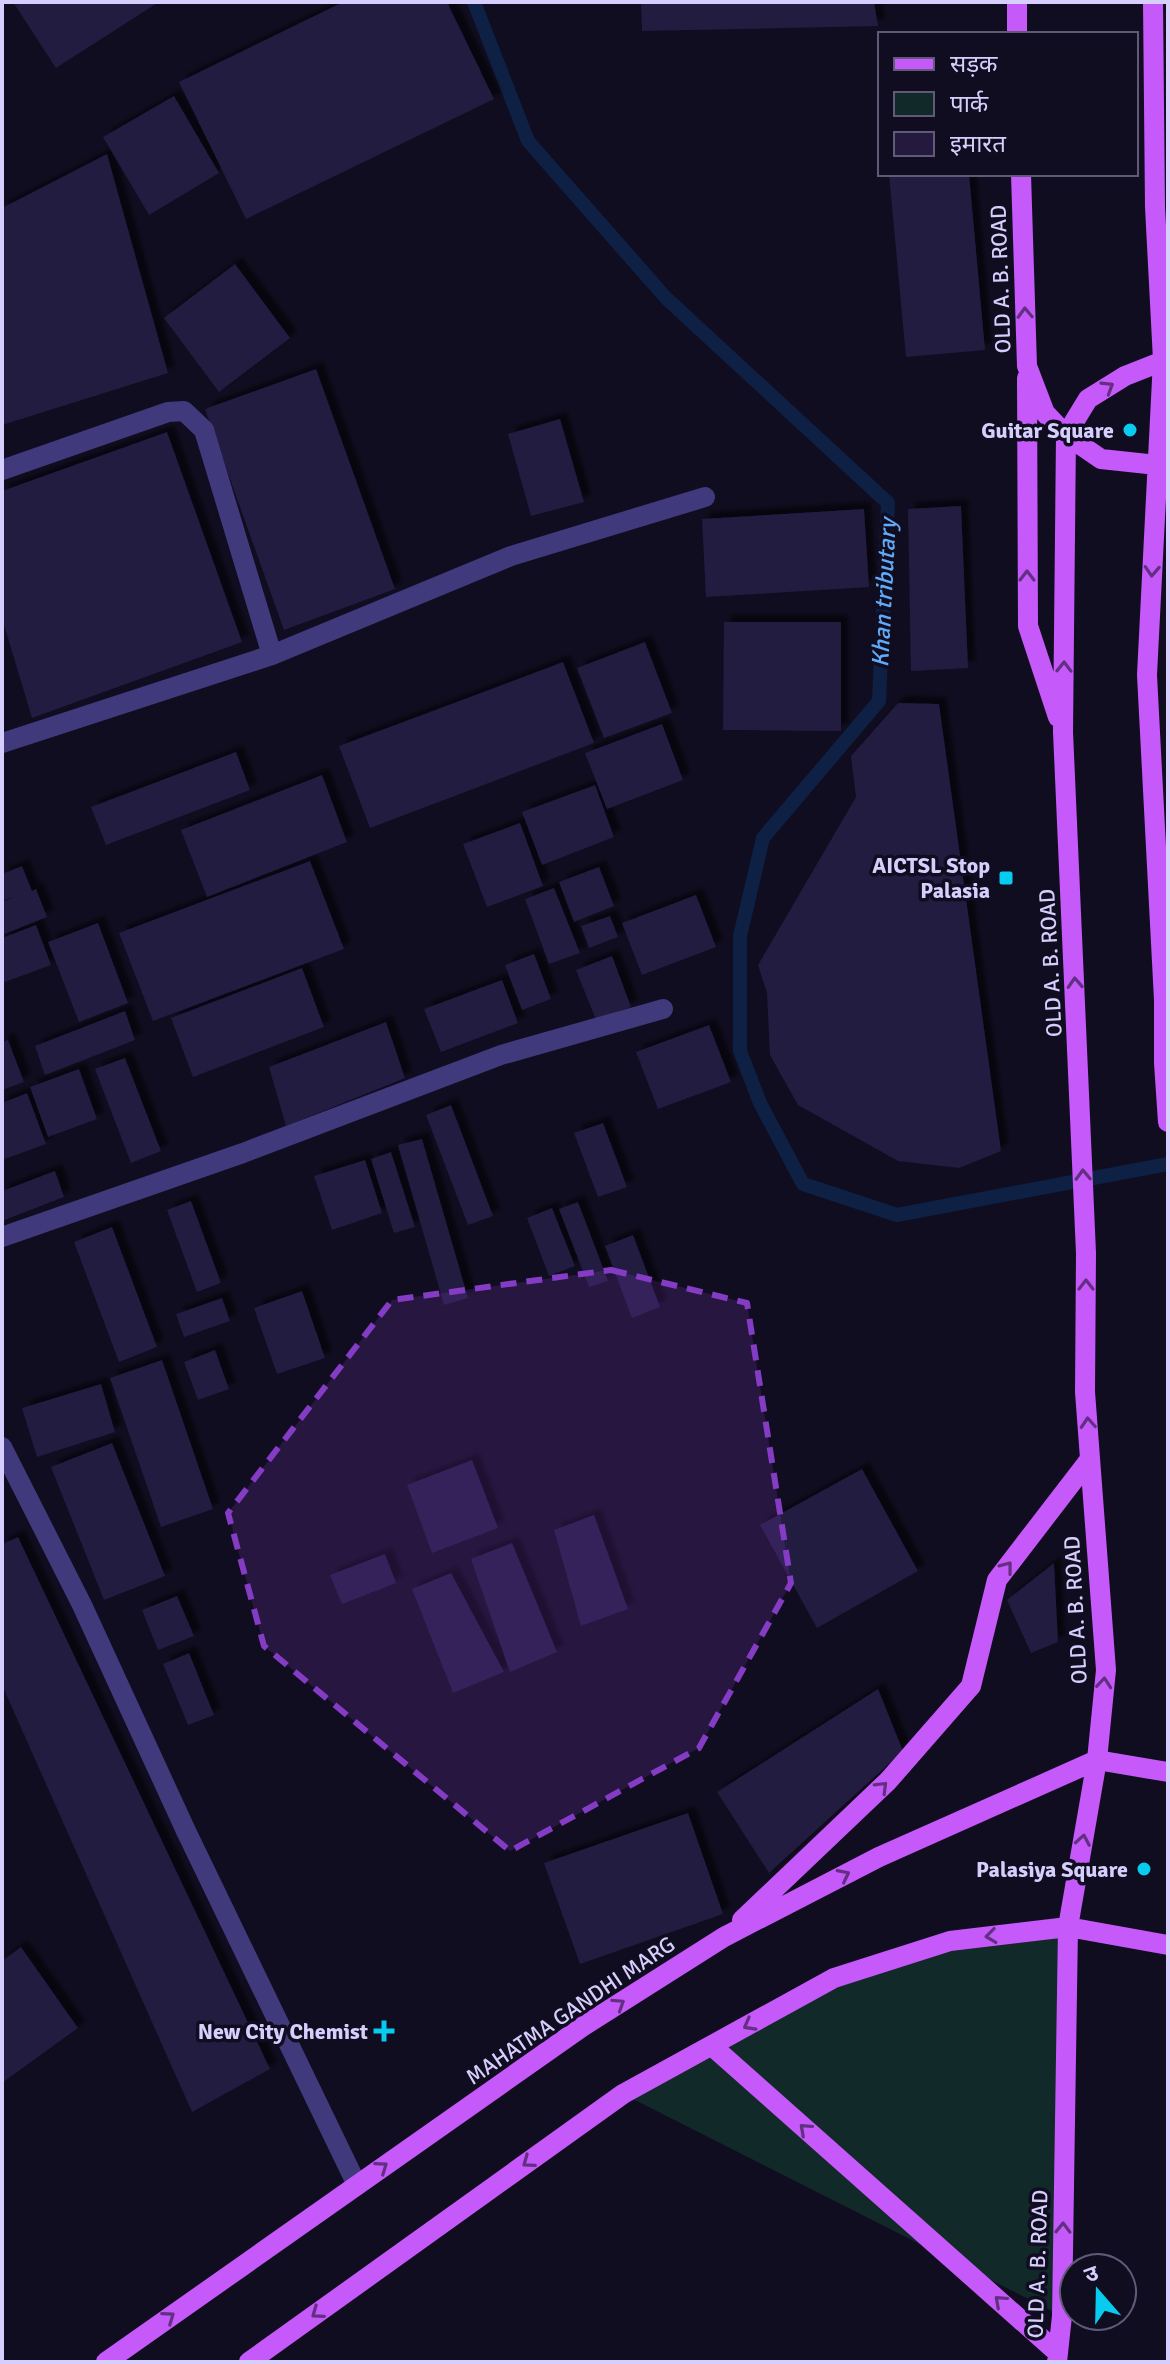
<svg xmlns="http://www.w3.org/2000/svg" width="1170" height="2364" viewBox="0 0 1170 2364" font-family="Signika,'Noto Sans Devanagari',sans-serif">
  <defs>
    <filter id="shadow"><feDropShadow dx="7" dy="-7" stdDeviation="2" flood-color="#0009"/></filter>
  </defs>
  <rect width="100%" height="100%" fill="#110d20"/>
  <!-- green -->
  <path fill="#112929" d="M1068 1927 1062 2316 623 2094 834 1978 950 1941Z"/>
  <g fill="none" stroke-linecap="round" stroke-linejoin="round">
    <!-- stream -->
    <path stroke="#0e2043" stroke-width="14" d="M474 2 528 141 666 298 888 503 879 701 763 838 740 936V1051L760 1103 803 1184 897 1215 1168 1164"/>
  </g>
  <!-- building -->
  <path fill="#241a40" filter="url(#shadow)" d="M13 2H159L56 68Z
    M343 2H447L494 99 246 219 179 82Z
    M641 2H874L878 26 642 31Z
    M174 96 219 173 149 215 103 137Z
    M107 154 168 373 2 425V208Z
    M889 174H969L985 350 906 357Z
    M235 264 290 338 219 392 164 318Z
    M316 369 395 589 284 630 205 409Z
    M560 419 584 502 531 516 508 434Z
    M167 432 242 642 32 718 2 618V491Z
    M961 506 968 668 911 671 908 509Z
    M864 509 869 587 706 597 702 519Z
    M724 622H841V731L723 730Z
    M645 642 672 713 604 738 577 668Z
    M563 662 594 743 370 828 339 746Z
    M898 703 939 704 1001 1151 959 1168 898 1161 798 1105 770 1055 767 993 758 965 856 797 851 756Z
    M662 724 683 780 607 809 585 753Z
    M236 752 250 790 106 845 91 807Z
    M322 775 347 842 207 897 181 830Z
    M595 785 614 837 542 865 522 812Z
    M520 823 543 886 487 907 463 844Z
    M310 861 344 949 153 1021 119 933Z
    M22 866 32 891 36 889 47 917 2 935V902L14 897 2 901V874Z
    M599 867 614 906 574 922 559 882Z
    M554 888 580 953 549 964 525 899Z
    M696 895 716 947 642 975 622 923Z
    M610 916 618 937 589 948 581 926Z
    M98 923 128 1003 79 1022 48 942Z
    M36 925 51 965 2 983V938Z
    M534 954 551 999 522 1010 505 965Z
    M612 956 631 1007 596 1020 576 970Z
    M302 968 324 1027 193 1077 171 1018Z
    M502 980 518 1023 441 1052 424 1009Z
    M125 1011 135 1040 45 1075 35 1046Z
    M386 1022 405 1078 286 1126 269 1067Z
    M709 1025 731 1082 658 1109 636 1052Z
    M8 1040 24 1082 2 1090V1042Z
    M125 1058 161 1151 131 1163 95 1069Z
    M79 1069 97 1119 48 1137 30 1087Z
    M27 1093 46 1144 2 1160V1103Z
    M451 1105 493 1216 468 1225 426 1115Z
    M603 1123 627 1187 598 1197 574 1133Z
    M422 1139 468 1298 444 1305 398 1145Z
    M391 1152 415 1227 394 1233 371 1159Z
    M365 1160 382 1213 332 1230 314 1176Z
    M55 1171 64 1197 2 1221V1191Z
    M191 1201 221 1283 197 1292 167 1210Z
    M578 1202 608 1281 589 1287 559 1209Z
    M552 1208 575 1266 549 1276 527 1218Z
    M112 1227 157 1347 119 1362 74 1242Z
    M633 1235 660 1307 632 1318 605 1246Z
    M302 1291 325 1358 277 1374 254 1308Z
    M222 1298 230 1321 184 1337 176 1314Z
    M215 1350 229 1389 198 1400 184 1362Z
    M162 1360 213 1509 161 1527 110 1378Z
    M101 1384 115 1432 37 1457 22 1408Z
    M112 1443 165 1576 104 1600 51 1467Z
    M472 1460 498 1528 432 1553 407 1485Z
    M862 1469 918 1571 817 1628 760 1525Z
    M594 1515 628 1609 581 1626 554 1530Z
    M18 1537 270 2069 192 2112 2 1685V1544Z
    M512 1543 557 1652 510 1672 471 1559Z
    M385 1554 396 1583 342 1604 330 1575Z
    M1054 1563 1058 1642 1031 1653 1007 1600Z
    M451 1573 504 1672 453 1693 412 1589Z
    M177 1596 194 1636 158 1650 142 1610Z
    M189 1653 214 1715 188 1725 163 1664Z
    M878 1689 903 1751 769 1873 717 1792Z
    M688 1813 723 1914 580 1964 544 1863Z
    M21 1947 78 2028 2 2083V1961Z"/>
  <g fill="none" stroke-linecap="round" stroke-linejoin="round">
    <!-- minor -->
    <path stroke="#403a7d" stroke-width="20" d="M2 470 168 412 184 411 204 430 272 655
      M2 743 272 655 511 556 705 497
      M2 1237 243 1153 501 1055 663 1009
      M2 1447 82 1605 186 1831 357 2185"/>
    <!-- major -->
    <path stroke="#c659f9" stroke-width="20" d="M1017 2V34
      M1153 2 1155 207 1163 360 1147 675 1164 1000V1063L1168 1122
      M1021 174 1027 366 1045 413 1066 435 1101 459 1157 465 1168 460
      M1027 378 1028 626 1058 717
      M1066 435 1088 399 1125 376 1168 359
      M1168 1772 1097 1760 1068 1927 1168 1945
      M742 1920 888 1781 971 1686 997 1580 1090 1459
      M712 2046 1058 2353
      M106 2362 582 2027 724 1937 879 1857 1097 1760 1106 1670 1085 1392 1086 1253 1063 732 1066 435
      M249 2362 623 2094 834 1978 950 1941 1068 1927 1062 2316 1057 2362"/>
  </g>
  <!-- one-way arrows -->
  <defs><path id="oneway-chevron" d="M-2-3.5L2.5 0L-2 3.5" fill="none" stroke-width="1.6" stroke-linecap="round" stroke-linejoin="round" transform="scale(2)"/></defs>
  <g stroke="#622f82">
    <use href="#oneway-chevron" transform="translate(1025 313) rotate(-92)"/>
    <use href="#oneway-chevron" transform="translate(1108 387) rotate(-32)"/>
    <use href="#oneway-chevron" transform="translate(1152 571) rotate(93)"/>
    <use href="#oneway-chevron" transform="translate(1027 576) rotate(-90)"/>
    <use href="#oneway-chevron" transform="translate(1064 667) rotate(-89)"/>
    <use href="#oneway-chevron" transform="translate(1075 983) rotate(-93)"/>
    <use href="#oneway-chevron" transform="translate(1083 1175) rotate(-92)"/>
    <use href="#oneway-chevron" transform="translate(1086 1285) rotate(-90)"/>
    <use href="#oneway-chevron" transform="translate(1088 1423) rotate(-94)"/>
    <use href="#oneway-chevron" transform="translate(1007 1567) rotate(-52)"/>
    <use href="#oneway-chevron" transform="translate(1104 1683) rotate(-85)"/>
    <use href="#oneway-chevron" transform="translate(882 1787) rotate(-45)"/>
    <use href="#oneway-chevron" transform="translate(1083 1840) rotate(-80)"/>
    <use href="#oneway-chevron" transform="translate(844 1875) rotate(-27)"/>
    <use href="#oneway-chevron" transform="translate(991 1936) rotate(173)"/>
    <use href="#oneway-chevron" transform="translate(619 2004) rotate(-33)"/>
    <use href="#oneway-chevron" transform="translate(749 2025) rotate(151)"/>
    <use href="#oneway-chevron" transform="translate(805 2129) rotate(-138)"/>
    <use href="#oneway-chevron" transform="translate(528 2162) rotate(144)"/>
    <use href="#oneway-chevron" transform="translate(382 2167) rotate(-35)"/>
    <use href="#oneway-chevron" transform="translate(1063 2228) rotate(-89)"/>
    <use href="#oneway-chevron" transform="translate(1000 2301) rotate(-138)"/>
    <use href="#oneway-chevron" transform="translate(317 2313) rotate(144)"/>
    <use href="#oneway-chevron" transform="translate(169 2317) rotate(-35)"/>
  </g>
  <!-- marked area -->
  <path fill="#843cc5" fill-opacity="0.2" stroke="#843cc5" stroke-width="6" stroke-dasharray="16 10" stroke-linejoin="round" d="M611 1270 747 1303 791 1583 699 1748 510 1851 264 1646 228 1513 392 1300Z"/>
  <!-- markers -->
  <g fill="#08ccef" stroke="#110d20" stroke-width="3">
    <circle cx="1130" cy="430" r="8"/>
    <rect x="998" y="870" width="16" height="16" rx="4"/>
    <circle cx="1144" cy="1869" r="8"/>
    <path d="M380 2019h8v8h8v8h-8v8h-8v-8h-8v-8h8z"/>
  </g>
  <g text-anchor="middle" stroke-width="7" stroke-linejoin="round" paint-order="stroke">
    <!-- street labels -->
    <g font-size="22" fill="#d6cefd" stroke="#110d20">
      <text transform="translate(1000 279) rotate(-92)" y="8">OLD A. B. ROAD</text>
      <text transform="translate(1050 963) rotate(-93)" y="8">OLD A. B. ROAD</text>
      <text transform="translate(1075 1610) rotate(-93)" y="8">OLD A. B. ROAD</text>
      <text transform="translate(570 2010) rotate(-34)" y="8">MAHATMA GANDHI MARG</text>
      <text transform="translate(1037 2264) rotate(-88)" y="8">OLD A. B. ROAD</text>
    </g>
    <!-- poi labels -->
    <g font-size="22" font-weight="bold" fill="#d6cefd" stroke="#110d20" text-anchor="end">
      <text x="1114" y="438">Guitar Square</text>
      <text x="990" y="873">AICTSL Stop<tspan x="990" dy="25">Palasia</tspan></text>
      <text x="1128" y="1877">Palasiya Square</text>
      <text x="368" y="2039">New City Chemist</text>
    </g>
    <!-- water labels -->
    <g font-size="24" font-style="italic" fill="#5faaf9" stroke="#110d20">
      <text transform="translate(884 593) rotate(-87)" y="8">Khan tributary</text>
    </g>
  </g>
  <!-- border -->
  <rect width="1170" height="2364" fill="none" stroke="#d6cefd" stroke-width="8"/>
  <!-- legend -->
  <rect x="878" y="32" width="260" height="144" fill="#110d20" stroke="#605a78" stroke-width="2"/>
  <rect x="894" y="58" width="40" height="12" fill="#c659f9" stroke="#605a78" stroke-width="2"/>
  <text x="950" y="72" font-size="24" fill="#d6cefd">सड़क</text>
  <rect x="894" y="92" width="40" height="24" fill="#112929" stroke="#605a78" stroke-width="2"/>
  <text x="950" y="112" font-size="24" fill="#d6cefd">पार्क</text>
  <rect x="894" y="132" width="40" height="24" fill="#241a40" stroke="#605a78" stroke-width="2"/>
  <text x="950" y="152" font-size="24" fill="#d6cefd">इमारत</text>
  <!-- north arrow -->
  <g transform="translate(1098 2292) rotate(340)"><circle r="38" fill="#110d20" stroke="#605a78" stroke-width="2"/>
  <path d="M0-6L14 30L0 20L-14 30Z" fill="#08ccef"/>
  <text y="-12" font-size="22" font-weight="bold" text-anchor="middle" fill="#d6cefd">उ</text>
  </g>
</svg>
